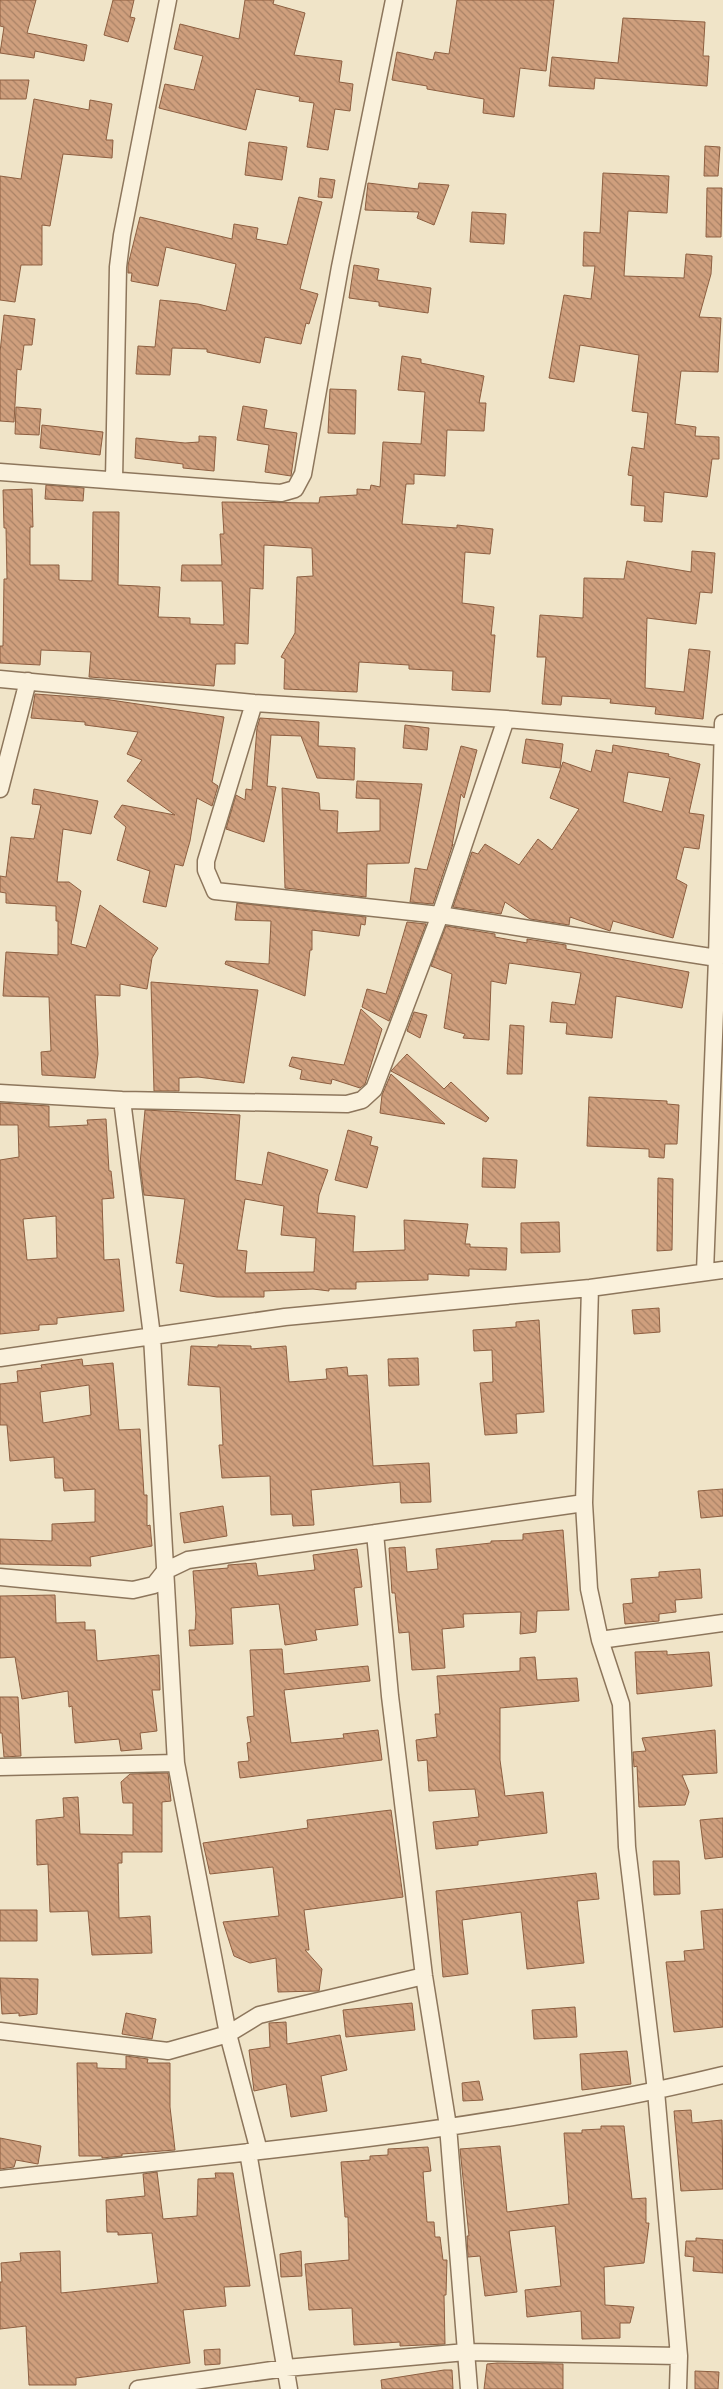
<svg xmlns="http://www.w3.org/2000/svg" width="723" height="2389" viewBox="0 0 723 2389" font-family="Lora,serif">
  <defs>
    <pattern id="building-back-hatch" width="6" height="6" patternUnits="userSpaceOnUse" patternTransform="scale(1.25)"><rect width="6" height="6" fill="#cf9f7d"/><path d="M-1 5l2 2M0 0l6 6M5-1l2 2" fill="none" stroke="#a98266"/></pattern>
  </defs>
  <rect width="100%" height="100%" fill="#f0e4c8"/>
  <!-- building -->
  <path fill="url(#building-back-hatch)" stroke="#8d5f41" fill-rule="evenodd" d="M0 0H36L27 33 87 45 84 61 35 51 34 58 0 53 4 27 0 26Z
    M113 0H134L130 17 135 18 128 42 104 35Z
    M245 0H274L273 4 305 13 294 55 342 61 339 82 353 84 350 111 335 109 328 150 307 147 314 103 299 101 300 97 256 89 246 130 159 108 165 84 194 90 203 56 174 49 180 24 239 39Z
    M457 0H554L546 71 520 68 514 117 483 113 484 99 427 89V86L392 80 397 52 433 60 435 52 449 54Z
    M623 18 705 22 703 56H709L707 86 595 78 594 89 549 86 552 57 618 63Z
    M0 80H29L26 99H0Z
    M34 99 89 110 90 100 112 104 106 140H113L112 158 63 154 50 226 42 225V265H21L15 302 0 300V176L21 179Z
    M249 142 287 147 282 180 245 175Z
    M705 146 720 147 718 176H704Z
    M603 173 669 176 667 213 628 211 624 276 684 278 686 254 712 256 711 274 699 317 721 318 718 372 681 371 675 424 696 427 695 436 719 437V459H712L707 497 664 492 662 522 644 521 645 506 631 505 633 476 628 475 632 447 644 449 648 413 632 411 639 355 580 345 574 382 549 378 564 295 591 299 595 266H583L584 232 600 233Z
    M320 178 335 180 332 198 318 197Z
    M368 183 418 189 419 183 449 185 434 225 417 218 419 212 365 210Z
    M707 188H722L721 237H706Z
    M299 197 322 202 300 289 318 294 309 324 306 323 301 344 265 337 260 363 207 352V349L172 348 170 375 136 374 138 346 155 347 160 300 198 304 226 311 236 264 166 247 158 286 131 281 132 273H128V265L140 217 232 239 234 224 258 228 256 239 287 245Z
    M472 212 506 214 504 244 470 242Z
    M354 265 379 269 377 280 431 288 428 313 379 306V302L349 298Z
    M4 315 35 319 32 345H24L21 370 17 369 14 422 0 421V352Z
    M402 356 421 359V363L484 376 479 403H486L484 431 447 430 445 476 414 474V484H406L402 524 457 528V525L493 529 490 554 465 552 462 603 494 607 491 635H495L490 692 452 690 453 671 409 669V665L359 662 357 692 284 689 285 659 281 657 295 633 297 577 313 576 312 548 264 545 263 589 250 588 248 644 235 643V664H216L214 686 89 677 91 652 41 650 40 665 0 663V646H3L4 579H7L6 528H4L3 490 32 489 33 527H30V565H59V580L92 581 93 512H119L118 585 160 587 158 617 190 618V624L224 625 222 581H181L182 565H222L220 534H224L222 502 319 503 320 497 357 495V489L370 490 371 485 380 487 383 442 421 444 425 392 398 390Z
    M330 389 356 390 355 434 328 433Z
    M243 406 267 410 264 428 297 433 291 476 265 472 269 445 237 440Z
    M16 407 41 409 39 435 15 434Z
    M42 425 103 432 100 455 40 448Z
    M199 436 216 437 214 471 183 468V464L135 458 136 438 185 443 199 442Z
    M46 485 84 488 83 501 45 499Z
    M692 551 715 553 712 593 700 592 696 624 647 618 645 688 684 692 689 649 710 651 703 719 655 714 656 707 610 703 611 699 562 696 561 705 542 704 546 657H537L540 615 583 618 584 578 624 579 627 561 691 572Z
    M35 694 104 699 224 717 212 782 218 786 212 806 197 798 190 841 183 866 175 864 166 907 143 902 150 871 117 860 126 827 114 817 122 805 175 815 127 781 142 760 127 754 138 732 85 725V722L31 718Z
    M260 718 319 722 318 746 355 748 354 780 317 778 301 736 271 735 267 786 276 787 264 842 226 829 236 795 245 800 246 789 252 790 257 728Z
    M405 725 429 728 427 750 403 748Z
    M526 739 563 744 560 768 522 763Z
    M613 745 669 754 668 756 700 764 689 813 704 815 699 849 684 847 676 879 687 885 673 938 613 921 610 931 570 917 569 925 530 919 505 902 501 914 453 907 472 852 478 854 485 844 519 865 538 839 552 850 579 809 550 798 563 762 591 772 596 750 612 753ZM628 772 670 778 662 812 623 802Z
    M461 746 477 750 464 798 461 794 452 846 453 844 433 904 410 902 415 868 427 870Z
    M357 781 422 784 409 863 367 864 366 897 285 888 282 788 319 793 320 810 338 811 337 833 380 831V799L356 798Z
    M34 789 98 801 91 834 63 829 57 882H69L81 891 71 944 86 948 100 905 158 948 152 958 147 989 120 984V996L95 995 98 1054 95 1078 42 1075 41 1052 51 1051 49 997 3 996 6 952 58 955V921H56V906L6 903V893L0 892V876L6 877 11 837 34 839 41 805 32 804Z
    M237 903 366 917 365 925 361 924 359 936 312 930V950H310L305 996 225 964 226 961 269 964 271 921 235 920Z
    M407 922 426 924 389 1021 362 1007 367 989 386 994Z
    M446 926 495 934V937L527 943V939L566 945V949L689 972 682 1008 616 996 612 1038 566 1034 567 1023 550 1022 552 1002 575 1005 581 973 509 963 506 984 491 981 489 1040 463 1038 465 1034 444 1028 452 974 431 966Z
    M151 982 258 990 244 1083 198 1077 179 1078V1091H154Z
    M361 1009 382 1029 365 1084 360 1088 332 1079 331 1084 300 1079 302 1070 289 1066 292 1057 344 1065Z
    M414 1012 427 1015 420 1038 407 1031Z
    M510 1025 524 1026 522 1074H507Z
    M407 1054 444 1089 451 1082 489 1118 486 1122 391 1071Z
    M391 1074 445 1124 380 1113 382 1095Z
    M589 1097 667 1101V1104L679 1105 677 1144H665L664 1158 649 1157V1149L587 1146Z
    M0 1103 49 1106V1127L88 1125 87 1120 106 1119 109 1171H111L114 1198 102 1199 104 1260 119 1259 124 1311 57 1318V1324L39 1325V1330L0 1334V1160L19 1157 18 1125H0ZM56 1216 57 1258 27 1260 23 1219Z
    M145 1110 240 1115 235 1180 262 1185 268 1152 328 1170 319 1195 317 1213 355 1216 353 1252 405 1250 404 1220 468 1224 465 1244H470V1247L507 1248 506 1270 469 1269V1276L428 1274V1280L356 1282V1289H329V1291L313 1289 264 1291V1297H217L180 1291 184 1264 176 1263 185 1199 144 1195 140 1164ZM245 1199 284 1206 281 1235 316 1238 314 1272 245 1273 247 1251 237 1250Z
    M348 1130 372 1137 370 1145 378 1147 367 1188 335 1180Z
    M483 1158 517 1160 515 1188 482 1187Z
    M658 1178 673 1179 672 1250 657 1251Z
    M559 1222 560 1252 521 1253V1223Z
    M659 1308 660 1332 634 1334 632 1310Z
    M539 1320 544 1412 516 1414 517 1433 485 1435 480 1383 493 1382 492 1350 474 1351 473 1330 516 1327V1322Z
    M218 1345 251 1346V1349L286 1346 289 1382 327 1379 326 1369 347 1367 348 1376 367 1375 373 1466 429 1463 431 1502 401 1503 400 1482 311 1490 314 1525 293 1526 292 1514 271 1515 270 1476 222 1478 219 1445H223L220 1387 188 1385 191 1346 218 1347Z
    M418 1358 419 1385 389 1386 388 1359Z
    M82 1359 83 1366 113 1363 119 1430 140 1429 144 1495H147V1526L150 1525 152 1546 90 1557 91 1566 0 1564V1539L52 1541V1524L95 1522V1489L64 1491 63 1478H55L54 1457 10 1461 7 1425H0V1384L18 1382 17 1371 42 1368 41 1365ZM89 1385 91 1415 43 1423 40 1392Z
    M723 1489V1516L701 1518 698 1491Z
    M223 1506 227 1536 184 1543 180 1513Z
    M563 1530 569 1610 537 1611 536 1632 520 1634 521 1612 463 1614 464 1627 442 1629 445 1668 412 1670 409 1632 399 1633 395 1593H392L389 1548 405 1547 407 1572 438 1569 436 1549 491 1543V1541L523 1540V1534Z
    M357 1549 362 1587 354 1588 358 1625 315 1630 317 1640 285 1645 279 1604 231 1608 233 1644 190 1646 189 1630H195L196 1614 193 1571 228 1568V1565L256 1563 258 1576 315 1570 313 1555Z
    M700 1569 702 1598 675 1600 676 1612 659 1614V1621L625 1624 623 1604 633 1603 631 1579 659 1577V1572Z
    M55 1595 56 1623 85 1622V1630H95L97 1661 159 1655 160 1690H152L157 1731 140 1733 142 1749 121 1751 119 1739 75 1743 72 1706 69 1707 68 1691 22 1699 15 1657 0 1658V1596Z
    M282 1649 284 1674 368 1666 370 1681 284 1690 291 1743 344 1738 343 1734 378 1730 382 1760 240 1778 238 1762 249 1761 247 1743 251 1742 247 1717 254 1716 250 1650Z
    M667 1651V1655L709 1652 712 1686 637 1694 635 1652Z
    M535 1657 537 1680 577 1678 579 1701 500 1708V1760L505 1796 543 1792 547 1833 478 1841V1845L436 1849 433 1822 479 1817 475 1789 429 1791 427 1760 418 1761 416 1740 437 1737 435 1714H440L437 1676 520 1671V1658Z
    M0 1697H18L21 1756 4 1757 2 1733H0Z
    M715 1730 717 1773 682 1775 689 1792 685 1805 639 1807 637 1766 634 1767 633 1752 646 1751 642 1738Z
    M168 1773 171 1801 162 1802V1852H122V1863H118L119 1918 150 1916 152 1953 92 1955 88 1911 50 1912 48 1864 37 1865 36 1820 64 1817 63 1798 78 1797 80 1834 133 1835V1803H123L121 1782 130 1774Z
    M391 1810 403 1897 304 1910 309 1950H305L322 1969 319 1991 278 1992 276 1958 250 1963 234 1956 223 1922 279 1916 273 1867 210 1874 203 1843 308 1828 307 1820Z
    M723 1818V1857L705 1859 700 1820Z
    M653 1861H679L680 1894 654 1895Z
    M596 1873 599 1899 577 1901 584 1963 527 1969 521 1912 462 1920 468 1974 443 1977 436 1891Z
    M723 1909V2027L674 2032 666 1962 685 1961 684 1951 704 1949 701 1911Z
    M0 1910H37V1941H0Z
    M0 1978 38 1979 37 2014 19 2016V2013L2 2014Z
    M412 2003 415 2030 346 2037 343 2010Z
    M575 2007 577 2037 534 2039 532 2010Z
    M126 2013 156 2019 152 2039 122 2034Z
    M286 2022 287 2044 340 2035 347 2070 321 2076 327 2111 291 2117 286 2084 254 2091 249 2050 270 2047 269 2023Z
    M627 2051 631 2084 582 2090 580 2054Z
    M126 2056 148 2059 147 2063H170V2107L175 2150 122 2154V2156L102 2158V2156H79L77 2063H97V2068L126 2069Z
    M479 2081 483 2100 463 2101 462 2083Z
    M691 2110 692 2123 722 2120 723 2189 681 2191 674 2111Z
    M601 2126H624L632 2199 646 2198V2223H649L644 2263 604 2267 605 2305 634 2307 630 2323H620V2338L582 2339 581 2311 527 2317 525 2290 561 2286 555 2226 509 2231 517 2292 485 2296 480 2256 468 2257 467 2236H469L460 2149 500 2146 507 2212 569 2204 564 2133H582V2130L601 2129Z
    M0 2138 41 2146 38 2164 16 2160 14 2167 0 2169Z
    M428 2147 431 2171 423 2172 427 2222H434L435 2237H440L443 2260H447L446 2295H444L445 2344 400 2346V2342L354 2345 352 2308 309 2310 305 2264 349 2260 348 2217H345L341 2162 370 2160V2156L388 2155V2149Z
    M157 2172 163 2219 197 2216 198 2179 216 2178 215 2173H233L250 2286 224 2287 226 2306 183 2310 190 2363 76 2378V2385H29L26 2326 0 2329V2282H2L1 2263 21 2261 20 2253 60 2251 61 2293 158 2283 152 2233 118 2235V2232H107L106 2200 145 2196 143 2174Z
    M696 2238 723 2240V2273L693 2271 694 2257 685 2256 686 2241H696Z
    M301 2251 302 2276 281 2277 280 2254Z
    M220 2349V2364L205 2365 204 2350Z
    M497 2363 563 2364V2389H484L487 2364Z
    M444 2370H452L453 2389H382L381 2380Z
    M695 2371 719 2372 718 2389H695Z"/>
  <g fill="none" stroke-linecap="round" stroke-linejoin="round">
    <defs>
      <path id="street" d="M0 472 281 493 295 489 303 474 340 267 394 0
        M114 480 118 267 122 235 168 0
        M0 679 254 703 506 719 723 737
        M254 703 206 861V870L215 891 440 915 717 958
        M0 789 28 681
        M0 1093 122 1100 347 1104 362 1100 374 1089 440 915 506 719
        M122 1100 152 1336 176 1763 228 2034 259 2151
        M705 1272 717 958 723 723
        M590 1288 584 1503 589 1589 600 1640 621 1704 627 1847 656 2091 679 2356 678 2389
        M0 1358 285 1317 590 1288 723 1270
        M375 1533 390 1696 424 1976 448 2126 469 2389
        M0 1577 133 1590 154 1585 165 1571 188 1560 584 1503
        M600 1640 723 1623
        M0 1767 176 1763
        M0 2031 168 2051 228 2034 259 2015 424 1976
        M248 2152 289 2389
        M0 2179C240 2153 489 2132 723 2075
        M138 2389 286 2368 466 2352 679 2356"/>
    </defs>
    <!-- street casing -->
    <use href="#street" stroke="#8d765c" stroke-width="19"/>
    <!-- street -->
    <use href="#street" stroke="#faf1dc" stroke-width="16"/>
  </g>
</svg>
